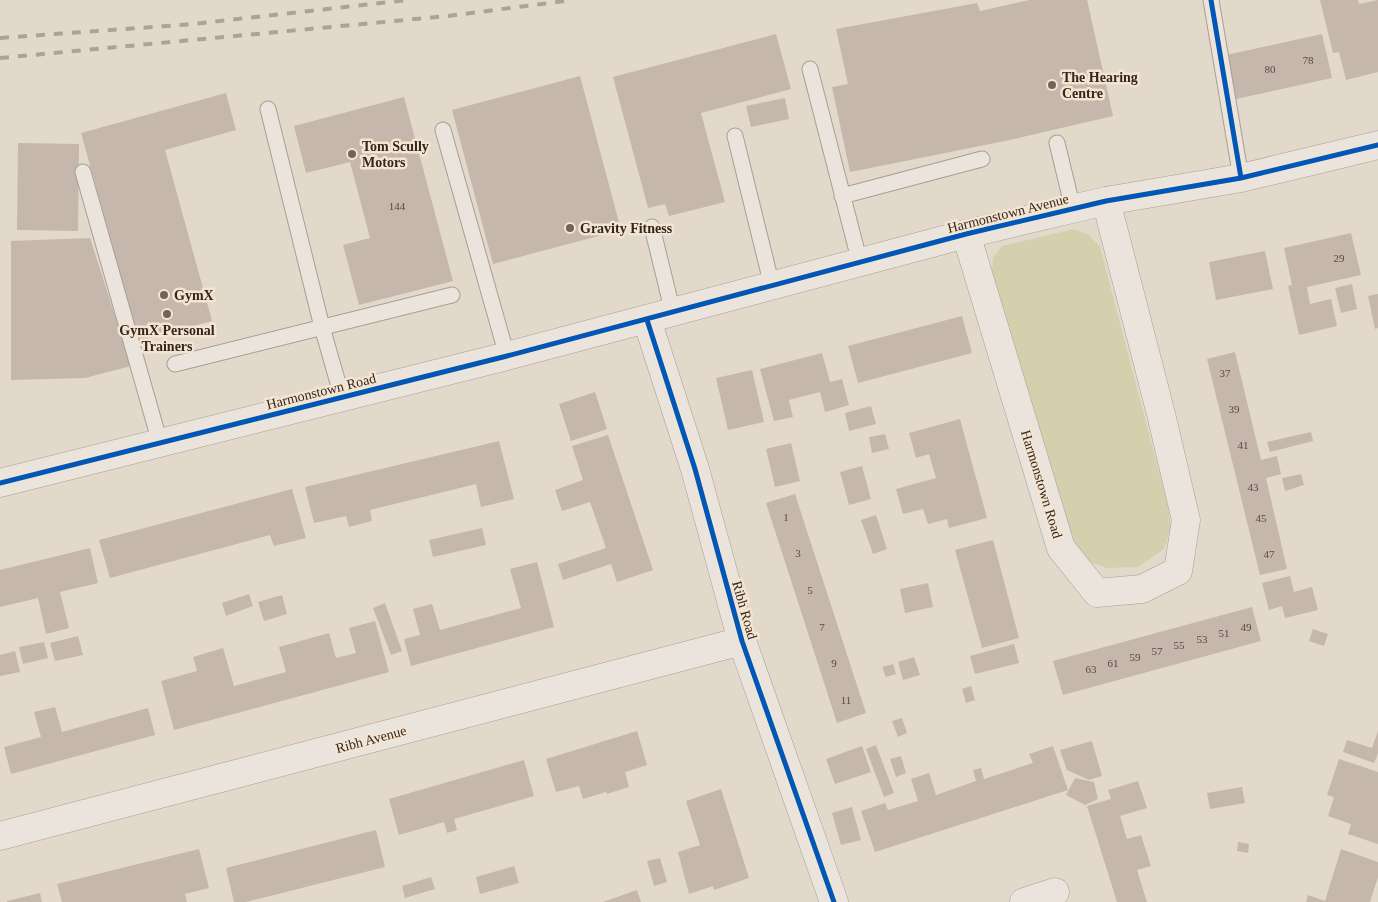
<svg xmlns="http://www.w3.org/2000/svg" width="1378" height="902" viewBox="0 0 1378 902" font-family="'Times New Roman',serif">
  <rect width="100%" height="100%" fill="#e2d9cb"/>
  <!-- green -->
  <path fill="#d4d0ae" d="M1074 229 1089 235 1100 247 1168 506 1171 527 1164 549 1138 567 1107 568 1082 559 1068 529 992 276 993 258 1002 246Z"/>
  <!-- building -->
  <path fill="#c5b7ac" d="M1029 0H1087L1113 116 1010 140 850 172 832 87 848 84 836 29 977 3 980 11Z
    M1320 0H1358L1359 4 1378 0V72L1346 80 1339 52 1333 53Z
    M776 34 791 89 701 113 725 202 669 216 665 204 648 208 613 77Z
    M1322 34 1332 78 1236 99 1226 55Z
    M580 76 621 230 493 264 452 110Z
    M226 93 236 130 165 150 212 321 139 341 81 133Z
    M404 97 453 281 359 305 343 245 370 238 350 162 306 173 294 126Z
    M785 98 789 119 751 127 746 106Z
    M18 143 79 144 78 231 17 230Z
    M1351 233 1361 275 1307 287 1310 304 1331 299 1337 326 1299 335 1288 286 1292 285 1284 248Z
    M90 238 131 366 85 378 11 380V241Z
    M1265 251 1273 289 1216 300 1209 262Z
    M1352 284 1357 309 1341 313 1335 288Z
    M1378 294V328L1375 329 1368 296Z
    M962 316 972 353 858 383 848 346Z
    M1235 352 1261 460 1277 456 1281 474 1266 478 1287 569 1260 575 1207 359Z
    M822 353 830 382 842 379 849 405 825 412 820 392 789 400 793 417 774 421 760 369Z
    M752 370 764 422 728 430 716 378Z
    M595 392 607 429 571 441 559 404Z
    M871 406 876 424 849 431 845 413Z
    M960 419 987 518 949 528 947 519 928 524 923 509 903 514 896 489 936 478 929 454 916 458 909 433Z
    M1311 432 1313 441 1270 452 1267 442Z
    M885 434 889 449 872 453 869 437Z
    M608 435 653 570 617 582 611 564 563 580 558 564 606 548 590 502 562 511 555 490 583 480 572 446Z
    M499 441 514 499 481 507 476 484 370 510 372 521 349 527 346 516 314 523 305 487Z
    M791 443 800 481 775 487 766 449Z
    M862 466 871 499 849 505 840 472Z
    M1301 474 1304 485 1285 491 1282 478Z
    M292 489 306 538 274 546 270 535 110 578 99 540Z
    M795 494 866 713 837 723 766 503Z
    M876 515 887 549 873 554 861 520Z
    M482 528 486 545 433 557 429 540Z
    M993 540 1019 638 982 648 955 550Z
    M90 548 98 583 60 592 69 628 46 634 38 598 0 607V570Z
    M537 562 554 627 411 666 404 639 420 635 413 609 432 604 440 630 521 608 510 569Z
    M1290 576 1294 592 1312 587 1318 610 1285 618 1282 606 1269 610 1262 583Z
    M928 583 933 607 905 613 900 589Z
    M249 594 253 606 226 616 222 603Z
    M282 595 287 614 264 621 258 602Z
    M385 603 402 651 391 655 373 608Z
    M1252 607 1261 641 1063 695 1053 661Z
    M375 621 389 672 174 730 161 681 197 671 193 657 223 648 234 686 286 672 279 647 329 633 336 658 356 653 349 628Z
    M1313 629 1328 634 1324 646 1309 641Z
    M78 636 83 655 55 661 50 643Z
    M44 642 48 658 23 664 19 647Z
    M1014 644 1019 663 975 674 970 656Z
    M15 651 20 672 0 676V655Z
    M914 657 920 675 903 680 898 662Z
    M893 664 896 674 886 677 882 667Z
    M971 686 975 700 966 703 962 689Z
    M55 707 62 732 148 708 155 735 11 774 4 747 41 737 34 712Z
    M902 718 907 733 898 737 892 721Z
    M637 731 647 765 625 772 629 787 607 794 606 792 583 799 579 786 556 792 546 759Z
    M1378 731V753L1374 763 1343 752 1347 740 1372 748Z
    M1092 741 1102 776 1089 780 1067 770 1060 750Z
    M876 745 894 793 884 797 866 749Z
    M862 746 871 772 835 784 826 759Z
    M1053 746 1068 790 875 852 861 811 885 803 888 810 918 801 911 779 929 773 936 795 976 781 973 770 981 768 984 779 1033 763 1029 754Z
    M901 756 906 773 896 777 890 759Z
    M1339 759 1378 772V844L1348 834 1351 824 1328 816 1334 797 1327 795Z
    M524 760 534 796 454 819 457 830 447 833 444 822 399 835 389 799Z
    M1075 778 1094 782 1098 799 1085 805 1066 795Z
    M1138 781 1147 808 1120 816 1127 839 1141 835 1151 866 1137 870 1147 902H1117L1087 806 1111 799 1108 790Z
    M1242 787 1245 803 1210 809 1207 793Z
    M721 789 749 878 714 890 713 886 689 894 678 852 700 845 686 801Z
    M852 807 861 840 841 845 832 813Z
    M376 830 385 867 246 902H234L226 868Z
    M1238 842 1249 844 1248 853 1237 851Z
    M199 849 209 888 185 894 187 902H62L57 884Z
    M1341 849 1378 862V877L1370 902H1306L1308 895 1325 901Z
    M660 858 667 882 654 886 647 861Z
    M514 866 519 883 480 894 476 877Z
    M431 877 435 889 405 898 402 886Z
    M637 890 641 902H603Z
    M40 893 42 902H7V901Z"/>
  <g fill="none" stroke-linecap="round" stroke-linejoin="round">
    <defs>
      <path id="service" d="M1211 0 1241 178
        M810 69 860 263
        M268 109 322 327 342 397
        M443 130 507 356
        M735 136 772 286
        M1057 143 1073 209
        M83 172 160 443
        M842 196 982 159
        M652 227 673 313
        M175 364 452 295"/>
      <path id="minor" d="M966 234 1061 548 1097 593 1142 589 1178 571 1186 520 1161 414 1106 201
        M647 320 695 469 742 641 834 902
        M0 836 742 641
        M1024 902 1055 892"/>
      <path id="tertiary" d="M0 483 507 356 966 234 1106 201 1241 178 1378 145"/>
    </defs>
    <!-- service casing -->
    <use href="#service" stroke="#a79e95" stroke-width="17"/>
    <!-- minor casing -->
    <use href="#minor" stroke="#a79e95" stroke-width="29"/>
    <!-- tertiary casing -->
    <use href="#tertiary" stroke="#a79e95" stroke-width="29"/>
    <!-- service -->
    <use href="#service" stroke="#eae4dd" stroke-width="15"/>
    <!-- minor -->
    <use href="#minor" stroke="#eae4dd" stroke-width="28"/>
    <!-- tertiary -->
    <use href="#tertiary" stroke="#eae4dd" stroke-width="28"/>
    <!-- rail -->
    <path stroke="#a9a39d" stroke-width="4" stroke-dasharray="9 9" stroke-linecap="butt" d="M0 38 194 24 408 0
      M0 58 448 16 573 0"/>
    <defs>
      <path id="cycleway" d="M1211 0 1241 178
        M647 320 695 469 742 641 834 902
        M0 483 507 356 966 234 1106 201 1241 178 1378 145"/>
    </defs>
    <!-- cycleway casing -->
    <use href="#cycleway" stroke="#f3e5d1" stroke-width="8"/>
    <!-- cycleway -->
    <use href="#cycleway" stroke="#0057b8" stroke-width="5"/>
  </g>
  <!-- markers -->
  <g fill="#71655b" stroke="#f3e5d1" stroke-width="2">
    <circle cx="1052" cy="85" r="5"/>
    <circle cx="352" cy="154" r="5"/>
    <circle cx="570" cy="228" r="5"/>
    <circle cx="164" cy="295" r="5"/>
    <circle cx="167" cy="314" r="5"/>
  </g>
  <g text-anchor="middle" stroke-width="5" stroke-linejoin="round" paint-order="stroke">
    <!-- number labels -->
    <g font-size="11" fill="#584a42">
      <text x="1308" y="64">78</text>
      <text x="1270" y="73">80</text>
      <text x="397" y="210">144</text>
      <text x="1339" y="262">29</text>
      <text x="1225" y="377">37</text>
      <text x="1234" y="413">39</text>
      <text x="1243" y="449">41</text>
      <text x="1253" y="491">43</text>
      <text x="786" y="521">1</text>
      <text x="1261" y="522">45</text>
      <text x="798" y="557">3</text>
      <text x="1269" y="558">47</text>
      <text x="810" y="594">5</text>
      <text x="822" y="631">7</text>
      <text x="1246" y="631">49</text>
      <text x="1224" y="637">51</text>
      <text x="1202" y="643">53</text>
      <text x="1179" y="649">55</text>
      <text x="1157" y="655">57</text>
      <text x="1135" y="661">59</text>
      <text x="834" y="667">9</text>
      <text x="1113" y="667">61</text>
      <text x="1091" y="673">63</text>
      <text x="846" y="704">11</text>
    </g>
    <!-- poi labels -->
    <g font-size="14" font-weight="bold" fill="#34261e" stroke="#f3e5d1" text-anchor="start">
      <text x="1062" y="82">The Hearing<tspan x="1062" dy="16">Centre</tspan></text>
      <text x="362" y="151">Tom Scully<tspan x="362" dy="16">Motors</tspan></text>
      <text x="580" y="233">Gravity Fitness</text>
      <text x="174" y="300">GymX</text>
      <text x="167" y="335" text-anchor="middle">GymX Personal<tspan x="167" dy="16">Trainers</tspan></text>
    </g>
    <!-- street labels -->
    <g font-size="14" fill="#34261e" stroke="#f3e5d1">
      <text transform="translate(1008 213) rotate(-14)" y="5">Harmonstown Avenue</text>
      <text transform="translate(321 391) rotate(-14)" y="5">Harmonstown Road</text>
      <text transform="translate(1042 484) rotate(73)" y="5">Harmonstown Road</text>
      <text transform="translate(745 610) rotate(74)" y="5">Ribh Road</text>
      <text transform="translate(371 739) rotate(-15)" y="5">Ribh Avenue</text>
    </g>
  </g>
</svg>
